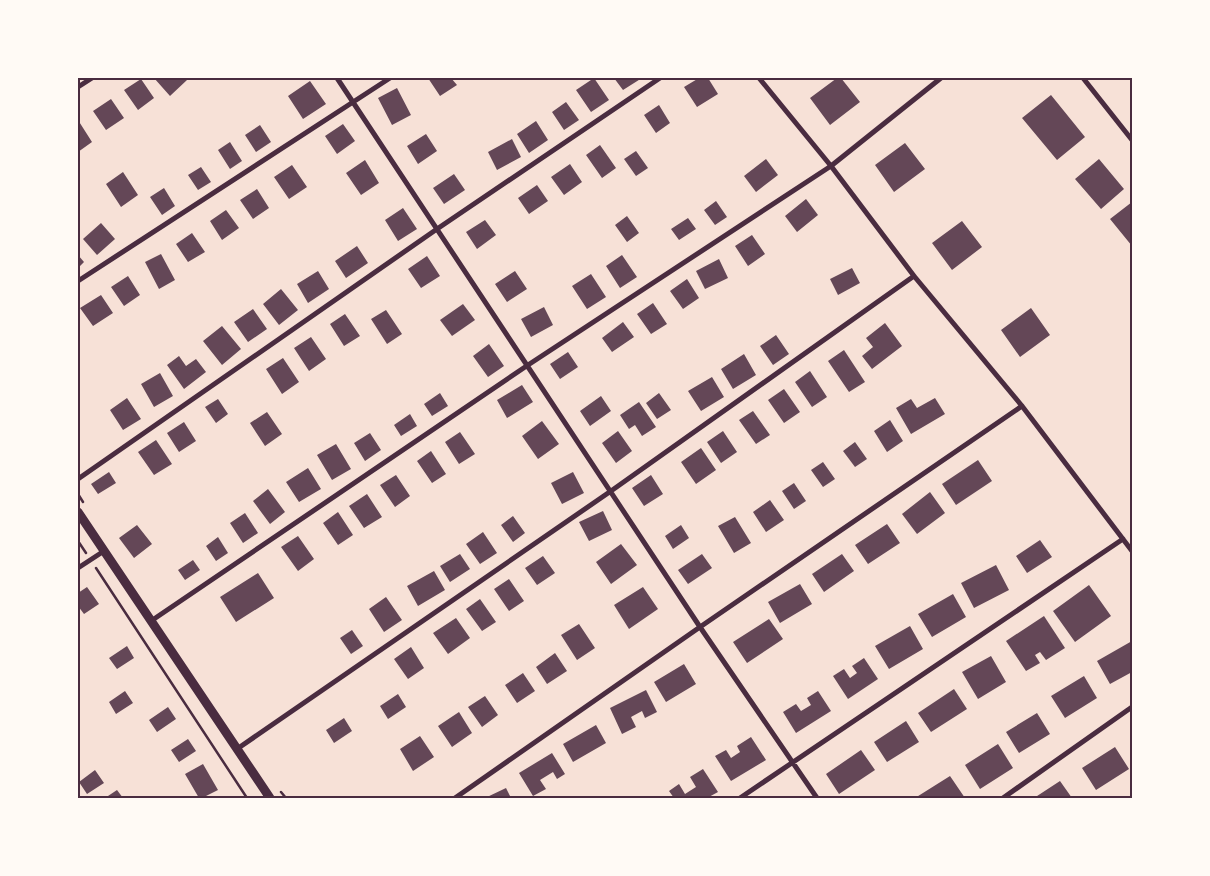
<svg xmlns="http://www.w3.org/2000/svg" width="1210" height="876" viewBox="0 0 1210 876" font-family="'Golos Text',sans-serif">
  <rect width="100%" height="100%" fill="#f7e1d7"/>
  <!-- building -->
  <path fill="#644757" d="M154 78H185L187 80 170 96Z
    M428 78H451L457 85 440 96Z
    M594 78 609 100 591 112 576 90Z
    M614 78H642L623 90Z
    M699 78H708L718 94 697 107 684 87Z
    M837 78H841L860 102 830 125 810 98Z
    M141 79 154 98 138 110 124 90Z
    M310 81 326 104 303 119 288 96Z
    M397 88 411 115 392 125 378 98Z
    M1051 95 1085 137 1057 160 1022 118Z
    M111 99 124 118 106 130 93 111Z
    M566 102 579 120 564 130 552 112Z
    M659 105 670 123 656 133 644 115Z
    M78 120 92 142 78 152Z
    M536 121 548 140 529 153 517 134Z
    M343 124 355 141 337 154 325 136Z
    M260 125 271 142 256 152 245 135Z
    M426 134 437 151 418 164 407 146Z
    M512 139 521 157 497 170 488 152Z
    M230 142 242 161 230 169 218 150Z
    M905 143 925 169 894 192 875 165Z
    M600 145 616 168 602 178 586 155Z
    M636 151 648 168 636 176 624 159Z
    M766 159 778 175 756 192 744 176Z
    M1099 159 1124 189 1101 209 1075 179Z
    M365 160 379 183 361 195 346 173Z
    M570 164 582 182 564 195 551 177Z
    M292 165 307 187 289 199 274 177Z
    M201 167 211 182 198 190 188 175Z
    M123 172 138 195 121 207 106 184Z
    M454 174 465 190 444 204 433 188Z
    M537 185 548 201 529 214 518 198Z
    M164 188 175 206 162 215 150 197Z
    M257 189 269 208 253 219 240 200Z
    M806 199 818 215 797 232 785 216Z
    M716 201 727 217 715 225 704 210Z
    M1132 202V246L1110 219Z
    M403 208 417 229 398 241 385 220Z
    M226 210 239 228 222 240 210 221Z
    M627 216 639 233 627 242 615 225Z
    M688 218 696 229 679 240 671 229Z
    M485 220 496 235 477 249 466 232Z
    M962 221 982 247 952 270 932 243Z
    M101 223 115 239 97 255 83 239Z
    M192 233 205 252 188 262 176 244Z
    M752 235 765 254 748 266 735 246Z
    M357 246 368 263 346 278 335 261Z
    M161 254 175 280 159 289 145 262Z
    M78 255 84 262 78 268Z
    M622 255 637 277 620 288 606 266Z
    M427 256 440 276 421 288 408 269Z
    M719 259 728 278 705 289 696 271Z
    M852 268 860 283 838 295 830 279Z
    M318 271 329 289 308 303 297 284Z
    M515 271 527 289 507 302 495 284Z
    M591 274 606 297 587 309 572 286Z
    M128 276 140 295 124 306 111 287Z
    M687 279 699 298 683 309 670 291Z
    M281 289 298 310 279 325 263 304Z
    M101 295 113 313 93 326 80 308Z
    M653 303 667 324 651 334 637 314Z
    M463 304 475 320 452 336 440 320Z
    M544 307 553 325 531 337 521 319Z
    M1031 308 1050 335 1020 357 1001 330Z
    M253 309 267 329 248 342 234 322Z
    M386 310 402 334 387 344 371 319Z
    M345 314 360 336 344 346 330 324Z
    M623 322 634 337 612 352 602 338Z
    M885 323 902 346 872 369 862 356 873 347 866 338Z
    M222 326 241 349 222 365 203 341Z
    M776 335 789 354 773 365 760 346Z
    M311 337 326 359 309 371 294 348Z
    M489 344 504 366 488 377 473 356Z
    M844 350 865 382 849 392 828 361Z
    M568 352 578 367 560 379 550 364Z
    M744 354 756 375 733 389 721 369Z
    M179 356 186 366 196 359 206 372 184 389 167 365Z
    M283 358 299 382 282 394 266 369Z
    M810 371 827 397 812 407 795 382Z
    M160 373 173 396 154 407 141 384Z
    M712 377 724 397 701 411 688 391Z
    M522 385 533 402 507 418 497 400Z
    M784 389 800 412 784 423 768 400Z
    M440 393 448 406 432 416 424 404Z
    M659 393 671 410 657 419 646 403Z
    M601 396 611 411 590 426 580 411Z
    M127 398 141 419 123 430 110 410Z
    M935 398 945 414 911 434 896 408 911 399 917 408Z
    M218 399 228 414 216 423 205 407Z
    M639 402 656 427 642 436 635 425 629 429 620 415Z
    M753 411 770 435 756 444 739 420Z
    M267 412 282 434 265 446 250 423Z
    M410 414 417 426 401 436 394 425Z
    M890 420 903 441 887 452 874 431Z
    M542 421 559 444 538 459 522 436Z
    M184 422 196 441 179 452 167 433Z
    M618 431 632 451 616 463 602 443Z
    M723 431 737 452 721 463 707 442Z
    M460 432 475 454 459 464 445 442Z
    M370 433 381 450 365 461 354 443Z
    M156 440 172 464 154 475 138 452Z
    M855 442 867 459 855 467 843 451Z
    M336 444 351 469 332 480 317 455Z
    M701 448 716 470 696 484 681 462Z
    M431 451 446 474 432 483 417 461Z
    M978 460 992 481 956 505 942 484Z
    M823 462 835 479 823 487 811 470Z
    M308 468 321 489 299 502 286 482Z
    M109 472 116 483 98 494 91 484Z
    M573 472 584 493 562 504 551 483Z
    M396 475 410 496 395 507 380 485Z
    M651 475 663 494 644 506 632 488Z
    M794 483 806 501 794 509 782 491Z
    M268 489 285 512 270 524 253 501Z
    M930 492 945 513 917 534 902 514Z
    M367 494 382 517 364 528 349 506Z
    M770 500 784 520 766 532 753 512Z
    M603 511 612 530 589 541 579 522Z
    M338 512 353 535 338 545 323 523Z
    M245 513 258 533 243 543 230 523Z
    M513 516 525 533 513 542 501 525Z
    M735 517 751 543 734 553 718 526Z
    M887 524 900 543 868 564 855 545Z
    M137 525 152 544 134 558 119 538Z
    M681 525 689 538 673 549 665 536Z
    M483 532 497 553 480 564 466 544Z
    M298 536 314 559 298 571 281 547Z
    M218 537 228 553 216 561 206 546Z
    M1040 540 1052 557 1027 573 1016 556Z
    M621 544 637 565 611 584 596 562Z
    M460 554 470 569 450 582 440 566Z
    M702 554 712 568 688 584 678 570Z
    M842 554 854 571 824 592 812 574Z
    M543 556 555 573 537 585 525 568Z
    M193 560 200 570 185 580 178 570Z
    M996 565 1009 590 974 608 961 583Z
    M434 571 445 590 418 606 407 586Z
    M258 573 274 598 236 622 220 597Z
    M509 579 524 601 509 611 494 589Z
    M800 584 812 604 780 623 768 602Z
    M1089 585 1111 616 1075 642 1053 611Z
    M87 587 99 604 84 614 78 606V593Z
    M643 587 658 609 629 629 614 605Z
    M953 594 966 617 932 637 918 614Z
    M386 597 402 620 384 632 369 609Z
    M480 599 496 622 482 631 466 609Z
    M1044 616 1065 648 1046 660 1040 652 1035 655 1040 663 1026 671 1006 641Z
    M456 618 470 638 448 654 433 633Z
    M769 619 783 639 747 663 733 642Z
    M579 624 595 648 577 660 561 635Z
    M910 626 923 649 889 669 875 646Z
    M352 630 363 646 351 654 340 638Z
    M1132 641V672L1110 684 1097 661Z
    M127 646 134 658 117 669 109 658Z
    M411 647 424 668 408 679 394 659Z
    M555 653 567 671 547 684 536 667Z
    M991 656 1006 682 978 699 962 672Z
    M864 658 878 679 848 699 833 676 844 669 850 678 857 673 852 666Z
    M684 664 696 684 666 702 654 682Z
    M523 673 535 691 517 703 505 685Z
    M1084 676 1097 698 1065 718 1051 696Z
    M954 689 967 709 931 732 918 713Z
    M646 690 657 712 645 718 642 711 631 717 636 727 622 734 610 708Z
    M125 691 133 703 116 714 109 702Z
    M818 691 831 711 796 733 783 712 796 704 801 711 811 705 807 698Z
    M398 694 406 707 388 719 380 706Z
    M485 696 498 715 482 727 468 707Z
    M168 707 176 719 157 732 149 720Z
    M459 712 472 733 452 747 438 726Z
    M1037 713 1050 734 1019 753 1006 732Z
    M344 718 352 731 334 743 326 730Z
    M906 721 919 742 887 762 874 742Z
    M596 725 606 743 573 762 563 744Z
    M420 736 434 757 413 771 400 749Z
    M751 737 766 760 731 781 715 756 726 750 731 758 740 752 737 746Z
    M188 739 196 751 179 762 171 750Z
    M998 744 1013 768 980 789 965 765Z
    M1115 747 1129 769 1096 790 1082 768Z
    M861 750 875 770 839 794 826 774Z
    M552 753 565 774 557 779 553 772 540 780 546 789 533 796 519 773Z
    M203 764 218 790 202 798H199L185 774Z
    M703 769 718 792 707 798H674L669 791 679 784 685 794 696 787 690 777Z
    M95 770 104 783 87 794 79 782Z
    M950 776 965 798H915Z
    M1060 781 1072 798H1034Z
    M506 788 511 798H485Z
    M117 790 123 798H105Z"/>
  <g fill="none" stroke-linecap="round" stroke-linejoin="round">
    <!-- path -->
    <path stroke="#4a2c40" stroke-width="2.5" d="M78 494 83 502
      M78 541 86 553
      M96 568 247 798
      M281 792 286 798"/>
    <!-- minor -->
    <path stroke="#4a2c40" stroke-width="5" d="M337 78 700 627 817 798
      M759 78 831 166 914 276 1022 406 1132 551
      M1083 78 1132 140
      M78 87 92 78
      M78 281 390 78
      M78 479 437 229 660 78
      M78 568 104 551
      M151 621 528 365 831 166 941 78
      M237 749 611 491 914 276
      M455 798 700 627 1022 406
      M740 798 1123 539
      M1003 798 1132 707"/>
    <!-- tertiary -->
    <path stroke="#4a2c40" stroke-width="9" d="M78 512 270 798"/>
  </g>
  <!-- border -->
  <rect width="1210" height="876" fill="none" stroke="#fffaf5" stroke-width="158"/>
  <rect x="79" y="79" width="1052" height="718" fill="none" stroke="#4a2c40" stroke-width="2"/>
</svg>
